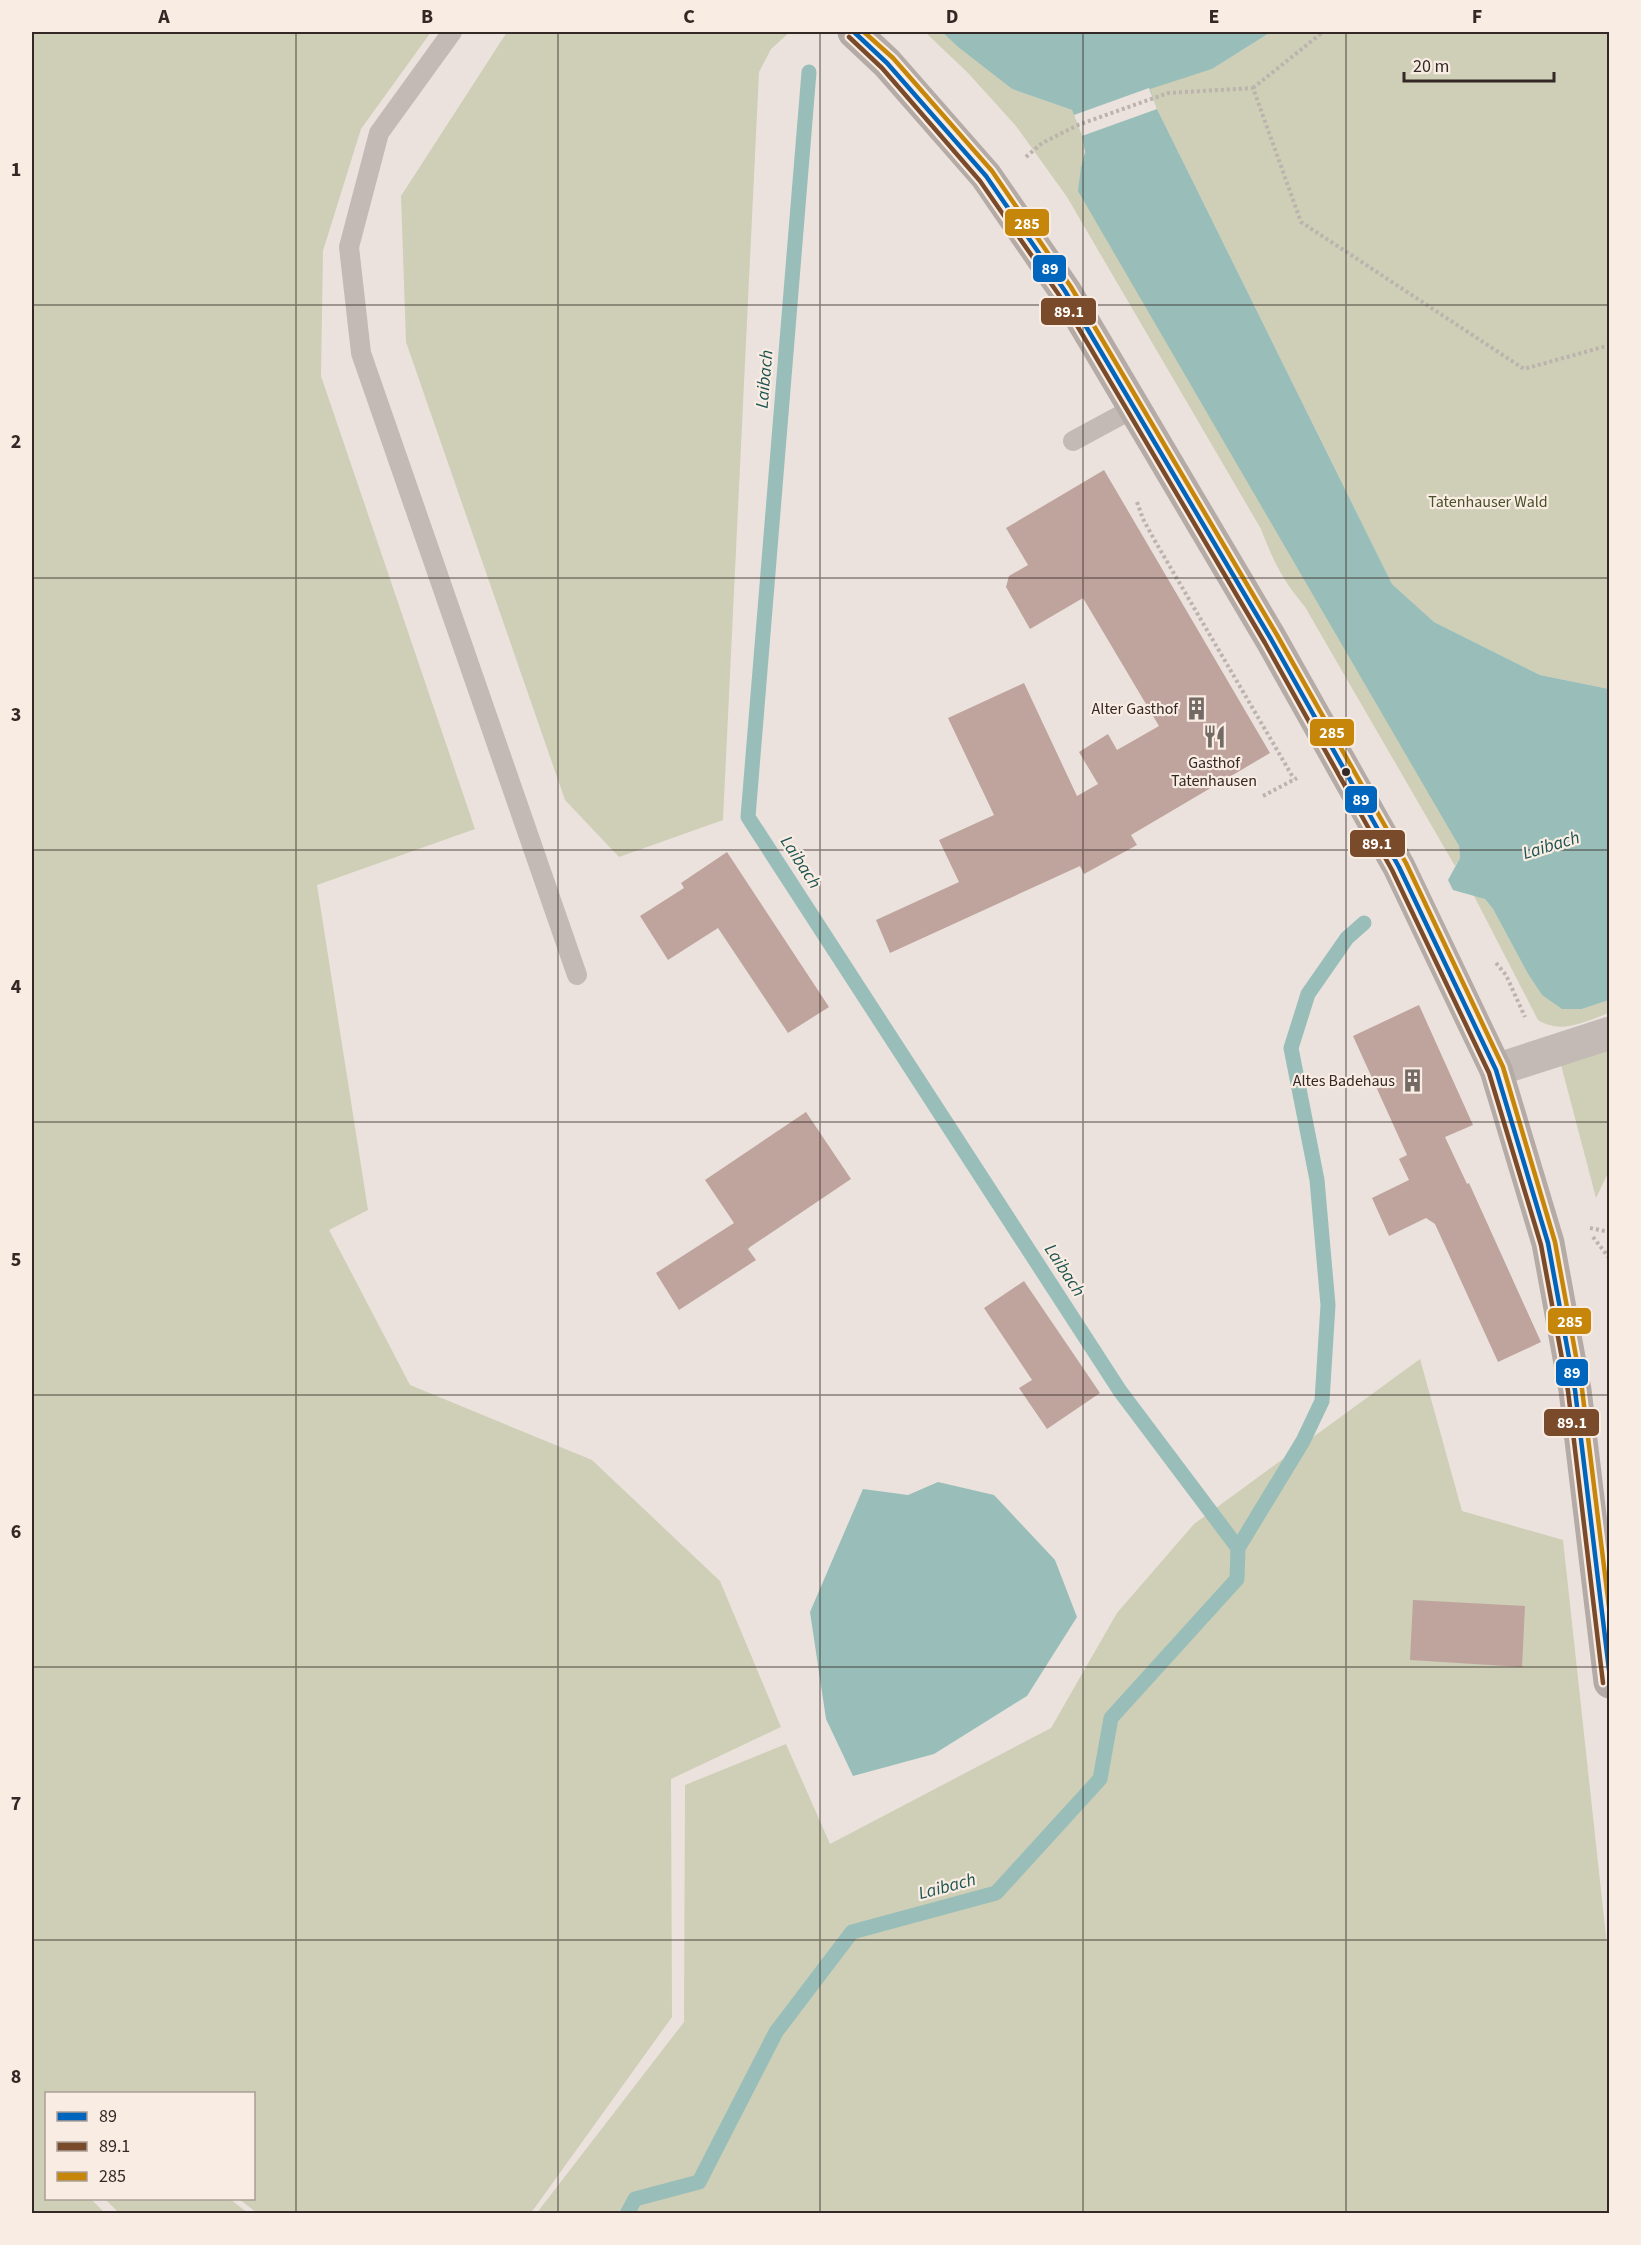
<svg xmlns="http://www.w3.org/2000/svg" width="1641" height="2245" viewBox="0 0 1641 2245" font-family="'Source Sans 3',sans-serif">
  <rect width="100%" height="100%" fill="#ebe2dd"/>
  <!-- green -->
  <path fill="#cecfb6" d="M32 32H431L361 129 323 251 321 376 475 829 317 885 368 1210 329 1230 410 1385 592 1460 720 1581 781 1727 671 1779 672 2017 531 2213H257L239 2199 254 2198V2094H46V2198L91 2199 105 2213H32Z
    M507 32H790L771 49 759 72 723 820 619 857 565 800 406 342 401 196Z
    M925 32H942L958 47 1012 89 1072 110C1082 131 1087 145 1081 167L1459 846 1460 858 1455 866 1305 607C1282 579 1274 563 1261 529L1067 197 1016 126 968 73Z
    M1271 32H1609V689L1540 675 1434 622 1392 584 1157 109 1149 88 1212 69Z
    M1473 894 1485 899 1493 909 1528 974 1542 995 1582 1009 1609 1000V1013C1585 1021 1562 1035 1538 1020Z
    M1607 1045 1609 1052V1171L1596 1198 1560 1061Z
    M1420 1359 1462 1511 1563 1540 1609 1964V2213L536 2214 684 2022 685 1785 786 1744 830 1844 1051 1728 1117 1613 1194 1524Z
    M105 2199H230L248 2213H119Z"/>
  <!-- water -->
  <path fill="#99beb9" d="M942 32H1271L1212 69 1150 89 1157 109 1392 584 1434 622 1540 675 1609 689V1000L1582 1009H1562L1542 995 1528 974 1493 909 1485 899 1453 890 1448 880 1460 858 1459 846 1078 191 1081 167 1085 152 1082 136 1072 110 1012 89 958 47Z
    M938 1482 994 1495 1055 1560 1077 1617 1027 1696 934 1754 853 1776 826 1719 810 1612 863 1489 908 1495Z"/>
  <!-- pier -->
  <path fill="#ebe2dd" d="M1149 88 1157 109 1082 136 1074 115Z"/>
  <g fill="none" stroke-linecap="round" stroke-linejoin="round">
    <!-- stream -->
    <path stroke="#99beb9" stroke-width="15" d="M809 72 748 817 1120 1391 1238 1548
      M627 2214 635 2199 699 2182 776 2032 852 1932 996 1893 1100 1779 1111 1718 1237 1579 1238 1548 1303 1441 1322 1401 1328 1305 1317 1180 1291 1048 1308 994 1347 938 1364 923"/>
  </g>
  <!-- building -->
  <path fill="#bfa49e" d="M1104 470 1270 753 1131 835 1137 845 1084 874 1080 866 890 953 876 920 959 882 939 840 994 815 948 718 1024 683 1077 796 1098 784 1079 752 1108 734 1117 750 1159 726 1083 598 1030 629 1006 587 1009 576 1028 565 1006 528Z
    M727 852 829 1007 788 1033 718 928 668 960 640 916 684 888 681 883Z
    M1419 1005 1473 1125 1445 1137 1467 1184 1469 1183 1541 1342 1498 1362 1435 1224 1426 1218 1389 1236 1372 1198 1409 1180 1399 1159 1407 1155 1353 1036Z
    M806 1112 851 1179 750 1247 748 1249 756 1260 679 1310 656 1273 734 1223 705 1180Z
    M1024 1281 1100 1393 1047 1429 1019 1388 1032 1380 984 1308Z
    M1413 1600 1525 1606 1522 1667 1410 1660Z"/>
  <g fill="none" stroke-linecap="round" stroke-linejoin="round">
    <!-- path -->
    <path stroke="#bcb3ae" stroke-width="4" stroke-dasharray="3 3" stroke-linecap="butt" d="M1253 88 1323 32
      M1026 157 1042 143 1078 125 1168 93 1253 88 1301 222 1524 369 1610 345
      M1137 502 1143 519 1155 541 1294 779
      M1263 796 1297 778
      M1496 963 1506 975 1525 1017
      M1590 1228 1610 1232
      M1593 1237 1610 1259"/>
    <!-- service -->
    <path stroke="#c3bab6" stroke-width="20" d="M452 32 379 133 349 247 361 353 577 975
      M1073 441 1134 408"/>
    <!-- minor -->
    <path stroke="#c3bab6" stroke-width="33" d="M1496 1070 1610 1033"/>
    <!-- secondary -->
    <path stroke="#b4aba7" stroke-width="33" d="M854 32 887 63 986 176 1065 291 1271 639 1399 867 1496 1070 1548 1243 1575 1390 1610 1682"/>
    <defs>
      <path id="bus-1" d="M854 32 887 63 986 176 1065 291 1271 639 1399 867 1496 1070 1548 1243 1575 1390 1610 1678"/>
      <path id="bus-2" d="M849 37 882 68 980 181 1059 295 1265 643 1392 870 1489 1073 1541 1245 1568 1391 1603 1683"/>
      <path id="bus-3" d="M864 32 893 58 992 171 1071 287 1277 635 1406 863 1503 1067 1555 1242 1582 1389 1610 1615"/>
    </defs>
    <!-- bus-1 casing -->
    <use href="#bus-1" stroke="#f9ece3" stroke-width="9"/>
    <!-- bus-2 casing -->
    <use href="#bus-2" stroke="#f9ece3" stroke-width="9"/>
    <!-- bus-3 casing -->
    <use href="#bus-3" stroke="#f9ece3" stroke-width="9"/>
    <!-- bus-1 -->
    <use href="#bus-1" stroke="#0065bd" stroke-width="4.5"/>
    <!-- bus-2 -->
    <use href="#bus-2" stroke="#7a4b2a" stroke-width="4.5"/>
    <!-- bus-3 -->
    <use href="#bus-3" stroke="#c68609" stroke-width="4.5"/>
  </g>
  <!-- grid -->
  <path fill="none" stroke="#332825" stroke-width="1.5" stroke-opacity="0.55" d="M296 32V2214M558 32V2214M820 32V2214M1083 32V2214M1346 32V2214M32 305H1610M32 578H1610M32 850H1610M32 1122H1610M32 1395H1610M32 1667H1610M32 1940H1610"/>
  <!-- icons -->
  <defs>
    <symbol id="building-bare" viewBox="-9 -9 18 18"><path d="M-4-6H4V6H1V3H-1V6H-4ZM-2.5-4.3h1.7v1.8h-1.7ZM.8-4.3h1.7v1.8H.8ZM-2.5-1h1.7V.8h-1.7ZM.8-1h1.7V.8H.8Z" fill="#736965" stroke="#f9ece3" stroke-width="2.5" paint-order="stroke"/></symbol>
    <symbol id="restaurant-bare" viewBox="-9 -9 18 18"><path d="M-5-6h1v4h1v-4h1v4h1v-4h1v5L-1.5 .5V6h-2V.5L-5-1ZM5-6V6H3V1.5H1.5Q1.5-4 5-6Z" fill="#736965" stroke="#f9ece3" stroke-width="2.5" paint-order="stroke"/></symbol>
  </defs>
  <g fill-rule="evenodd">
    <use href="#building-bare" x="1180" y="692" width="33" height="33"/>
    <use href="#restaurant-bare" x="1198" y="720" width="33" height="33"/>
    <use href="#building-bare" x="1396" y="1064" width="33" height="33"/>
  </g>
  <!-- markers -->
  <circle fill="#332825" stroke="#f9ece3" stroke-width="2" cx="1346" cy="772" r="5"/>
  <g text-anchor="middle" stroke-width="4.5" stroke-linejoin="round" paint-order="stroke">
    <!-- park labels -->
    <g font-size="16" fill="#485129" stroke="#f9ece3">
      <text x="1488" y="507">Tatenhauser Wald</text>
    </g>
    <!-- poi labels -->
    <g font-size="16" fill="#332825" stroke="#f9ece3" text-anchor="end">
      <text x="1178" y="714">Alter Gasthof</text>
      <text x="1214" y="768" text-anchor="middle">Gasthof<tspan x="1214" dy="18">Tatenhausen</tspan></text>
      <text x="1395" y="1086">Altes Badehaus</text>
    </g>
    <!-- water labels -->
    <g font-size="18" font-style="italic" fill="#1b5451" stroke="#f9ece3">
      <text transform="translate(764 379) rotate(-85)" y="6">Laibach</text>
      <text transform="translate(1551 845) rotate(-17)" y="6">Laibach</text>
      <text transform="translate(801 862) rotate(57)" y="6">Laibach</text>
      <text transform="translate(1065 1270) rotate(57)" y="6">Laibach</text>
      <text transform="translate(947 1886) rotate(-15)" y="6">Laibach</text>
    </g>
  </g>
  <g stroke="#f9ece3" stroke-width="2">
    <rect x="1004" y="208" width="46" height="29" rx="6" fill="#c68609"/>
    <rect x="1032" y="254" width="35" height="29" rx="6" fill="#0065bd"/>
    <rect x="1040" y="297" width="57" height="29" rx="6" fill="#7a4b2a"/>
    <rect x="1309" y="718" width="46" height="29" rx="6" fill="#c68609"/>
    <rect x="1344" y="785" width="34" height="29" rx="6" fill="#0065bd"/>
    <rect x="1349" y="829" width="57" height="29" rx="6" fill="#7a4b2a"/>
    <rect x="1547" y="1307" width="45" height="28" rx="6" fill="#c68609"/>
    <rect x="1555" y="1358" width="34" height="29" rx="6" fill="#0065bd"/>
    <rect x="1543" y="1408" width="57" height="29" rx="6" fill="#7a4b2a"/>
  </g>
  <g font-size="16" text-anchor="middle" font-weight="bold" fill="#fff">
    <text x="1027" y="229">285</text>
    <text x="1050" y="274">89</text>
    <text x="1069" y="317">89.1</text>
    <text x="1332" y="738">285</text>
    <text x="1361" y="805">89</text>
    <text x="1377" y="849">89.1</text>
    <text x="1570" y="1327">285</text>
    <text x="1572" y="1378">89</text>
    <text x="1572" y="1428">89.1</text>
  </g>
  <!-- border -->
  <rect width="1641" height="2245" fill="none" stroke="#f9ece3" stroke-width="66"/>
  <!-- legend -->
  <rect x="45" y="2092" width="210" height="108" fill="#f9ece3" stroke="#aa9e97" stroke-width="1.5"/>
  <rect x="57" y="2112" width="30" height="9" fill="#0065bd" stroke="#aa9e97" stroke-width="1.5"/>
  <text x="99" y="2122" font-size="18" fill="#332825">89</text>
  <rect x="57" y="2142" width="30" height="9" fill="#7a4b2a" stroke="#aa9e97" stroke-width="1.5"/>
  <text x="99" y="2152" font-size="18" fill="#332825">89.1</text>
  <rect x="57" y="2172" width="30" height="9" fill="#c68609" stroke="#aa9e97" stroke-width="1.5"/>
  <text x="99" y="2182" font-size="18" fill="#332825">285</text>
  <!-- scale -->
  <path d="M1404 72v9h150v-9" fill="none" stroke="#332825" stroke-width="3"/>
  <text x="1413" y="72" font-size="18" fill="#332825" stroke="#f9ece3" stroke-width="4.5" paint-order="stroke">20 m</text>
  <rect x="33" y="33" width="1575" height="2179" fill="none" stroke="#332825" stroke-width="2"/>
  <g font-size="20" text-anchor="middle" font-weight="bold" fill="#332825">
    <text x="164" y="23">A</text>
    <text x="427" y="23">B</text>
    <text x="689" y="23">C</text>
    <text x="952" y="23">D</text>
    <text x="1214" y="23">E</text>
    <text x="1477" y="23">F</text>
    <text x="16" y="176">1</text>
    <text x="16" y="448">2</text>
    <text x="16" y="721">3</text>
    <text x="16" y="993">4</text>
    <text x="16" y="1266">5</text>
    <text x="16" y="1538">6</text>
    <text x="16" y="1810">7</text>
    <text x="16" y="2083">8</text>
  </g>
</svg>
